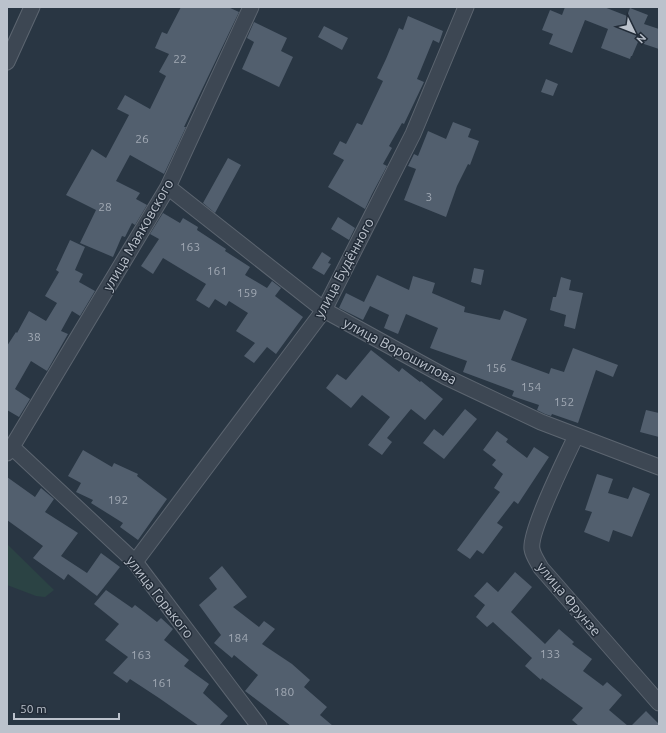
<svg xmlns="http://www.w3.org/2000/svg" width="666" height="733" viewBox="0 0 666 733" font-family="Ubuntu,sans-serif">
  <rect width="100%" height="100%" fill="#293643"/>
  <!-- green -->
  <path fill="#2b4344" d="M7 544 54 590 45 597 36 596 7 585Z"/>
  <!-- building -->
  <path fill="#525f6e" d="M181 7H228L239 12 184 127H186L164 174 130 155 116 181 140 193 136 199 147 205 135 225 132 223 125 237 122 236 113 257 80 243 96 210 66 195 92 149 106 158 129 115 117 109 125 95 150 109 166 76 159 72 169 54 155 48 162 32 167 34Z
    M565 7H604L627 16 630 8 648 15 644 24 659 29V49L638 42 632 56H631L630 59 601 48 608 29 585 20 572 53 549 44 553 34 542 30 550 10 562 15Z
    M408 16 443 31 439 43 433 40 417 79 424 82 404 124 402 123 389 146 392 148 383 164 387 166 372 194 365 209 328 187 344 160 333 154 340 141 346 144 357 123 362 125 383 81 377 78 386 59 399 28 403 30Z
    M254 22 287 38 281 51 293 57 279 87 242 69 254 42 247 38Z
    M324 26 348 38 342 50 318 37Z
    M546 79 558 84 553 96 541 92Z
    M453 122 471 129 468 137 479 141 470 165 468 164 457 186 446 217 404 200 416 169 408 166 414 154 418 156 428 131 446 139Z
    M228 158 241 165 215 213 203 203Z
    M163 213 180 223 183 218 198 227 197 230 226 249 225 251 250 267 245 275 267 288 272 281 281 288 275 296 303 317 276 354 267 347 254 363 244 356 255 343 236 331 248 313 229 301 226 306 215 299 209 308 196 300 206 284 163 258 153 274 141 266 159 239 150 234Z
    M338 217 355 228 349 240 331 229Z
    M70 240 85 247 75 270 83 274 79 282 95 291 80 316 72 311 61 331 68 334 47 371 31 361 15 389 30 399 19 417 7 410V346L16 332 17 333 29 311 46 321 57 303 45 296 59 272 56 270Z
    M322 252 331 258 328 263 331 264 324 275 312 268Z
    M474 268 484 270 481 285 471 282Z
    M377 275 409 290 413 276 435 283 432 293 465 307 464 312 500 320 504 310 527 319 511 360 549 374 551 368 564 372 573 348 618 365 613 377 596 370 578 423 552 414 551 416 545 414 537 410 539 405 512 396 514 391 463 372 467 361 430 348 438 328 406 314 398 334 384 328 389 315 370 306 363 320 339 308 346 293 364 302Z
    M561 277 571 280 569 290 583 293 575 329 564 326 566 315 550 310 553 297H556Z
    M371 350 399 372 402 368 420 382 421 381 443 399 425 420 411 409 387 438 392 442 382 455 368 445 390 417 362 395 351 408 326 388 337 374 346 380Z
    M465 409 477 419 444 459 423 443 434 429 443 436Z
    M646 410 659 413V437L640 432Z
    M497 431 508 439 506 442 527 458 534 447 549 457 518 504 514 501 497 523 503 527 483 554 477 550 470 559 457 550 500 492 494 488 503 474 492 465 496 460 483 450Z
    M83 450 112 467 114 463 138 474 137 476 167 499 138 540 120 527 123 523 91 503 93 500 76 492 81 483 68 476Z
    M597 474 613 479 608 493 628 499 633 487 650 494 632 537 613 530 609 542 584 532 592 512 585 510Z
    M7 477 35 497 41 488 54 499 45 512 78 533 61 556 87 573 101 553 120 567 97 596 68 574 64 580 33 558 43 546 7 520Z
    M222 566 247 597 233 607 259 627 264 621 275 629 262 644 292 664 310 680 304 687 327 707 320 715 333 726H291L245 691 258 675 234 655 232 658 214 643 221 635 199 605 217 589 209 578Z
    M515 572 532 587 511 612 545 644 559 629 574 642 572 644 592 659 583 671 603 686 607 682 622 695 609 710 628 726H579L572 720 583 708 542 678 541 680 525 666 532 658 493 622 487 627 476 617 485 605 474 596 487 582 498 592Z
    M106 590 132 608 135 605 157 622 161 618 173 629 164 640 189 660 184 666 209 684 203 693 228 716 219 726H199L159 698 130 679 127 683 113 673 128 657 105 640 119 624 94 604Z
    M646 711 659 724V726H631Z"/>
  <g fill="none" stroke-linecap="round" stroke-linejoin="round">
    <defs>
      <path id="minor" d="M7 62 32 7
        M168 187 324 310 446 377 541 422 659 467
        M576 436C567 455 529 532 532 549 533 556 538 562 541 568L659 703
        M12 447 135 562 259 726
        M7 453 12 447 168 187 251 7
        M135 562 324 310 413 134 466 7"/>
    </defs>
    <!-- minor casing -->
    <use href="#minor" stroke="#5c6570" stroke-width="17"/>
    <!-- minor -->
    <use href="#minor" stroke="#3d4753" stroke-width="15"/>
  </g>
  <g text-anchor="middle" stroke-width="3" stroke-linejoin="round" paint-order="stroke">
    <!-- number labels -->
    <g font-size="12" fill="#a1a9b4">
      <text x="180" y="63">22</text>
      <text x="142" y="143">26</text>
      <text x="429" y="201">3</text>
      <text x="105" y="211">28</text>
      <text x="190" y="251">163</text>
      <text x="217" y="275">161</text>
      <text x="247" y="297">159</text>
      <text x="34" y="341">38</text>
      <text x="496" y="372">156</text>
      <text x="531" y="391">154</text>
      <text x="564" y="406">152</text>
      <text x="118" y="504">192</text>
      <text x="238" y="642">184</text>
      <text x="550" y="658">133</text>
      <text x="141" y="659">163</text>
      <text x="162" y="687">161</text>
      <text x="284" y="696">180</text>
    </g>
    <!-- street labels -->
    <g font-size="14" fill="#bbc2cc" stroke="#222c38">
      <text transform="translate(138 235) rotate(-60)" y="5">улица Маяковского</text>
      <text transform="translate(344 268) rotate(-62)" y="5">улица Будённого</text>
      <text transform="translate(400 351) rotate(28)" y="5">улица Ворошилова</text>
      <text transform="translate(160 597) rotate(52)" y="5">улица Горького</text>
      <text transform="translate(569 599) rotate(50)" y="5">улица Фрунзе</text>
    </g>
  </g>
  <!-- border -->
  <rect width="666" height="733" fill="none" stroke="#bbc2cc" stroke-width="16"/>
  <!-- north arrow -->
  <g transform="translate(634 32) rotate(133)" stroke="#222c38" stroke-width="3" paint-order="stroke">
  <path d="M0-3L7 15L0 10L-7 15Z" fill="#bbc2cc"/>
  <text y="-6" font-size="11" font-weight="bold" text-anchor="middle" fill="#bbc2cc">N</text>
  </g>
  <!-- scale -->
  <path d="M14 713v6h105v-6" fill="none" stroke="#bbc2cc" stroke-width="2"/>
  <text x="20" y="713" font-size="12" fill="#bbc2cc" stroke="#222c38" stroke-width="3" paint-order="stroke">50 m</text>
</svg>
